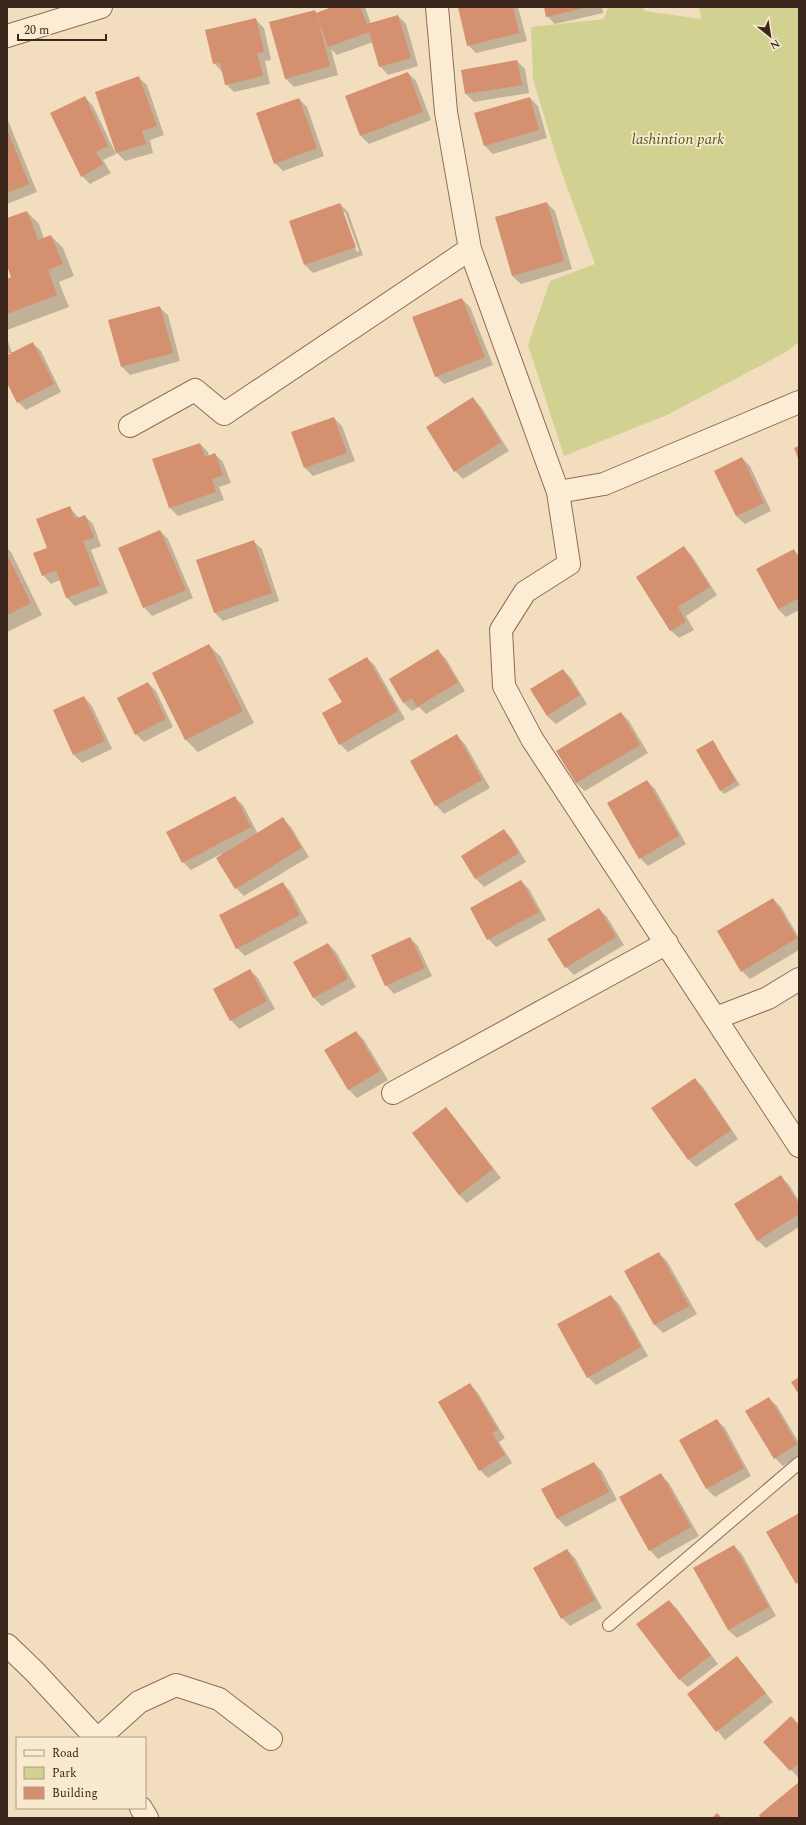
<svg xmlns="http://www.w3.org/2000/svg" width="806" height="1825" viewBox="0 0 806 1825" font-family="Spectral,serif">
  <rect width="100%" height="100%" fill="#f2debf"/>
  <!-- green -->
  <path fill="#d1d291" d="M608 7H643L645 11 701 19 699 7H799V342L786 352 667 415 564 456 528 345 550 281 595 264 558 162 533 79 531 27 604 19Z"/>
  <!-- shadow -->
  <path fill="#0003" fill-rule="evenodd" d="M335 7H365L371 24 398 16 406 24 418 66 388 75 380 66 373 42 337 55 331 49 338 75 294 87 286 79 315 11 317 14Z
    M459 7H518L527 41 476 53 468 45Z
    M545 7H602L603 13 555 24 547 16Z
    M256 20 264 28 271 60 265 61 270 84 234 92 226 84 222 72 214 63Z
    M517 61 525 69 529 93 474 102 466 94Z
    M408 73 416 81 431 120 369 144 361 136 346 96Z
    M138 77 147 85 164 135 150 140 153 153 125 161 117 153Z
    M85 97 93 106 116 154 103 160 111 173 90 184 82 176Z
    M530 98 538 106 547 138 493 154 485 146Z
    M299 99 307 107 324 156 283 171 275 163Z
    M7 118 37 192 7 204Z
    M547 203 555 211 572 269 521 284 512 276Z
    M340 204 348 212 363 255 313 273 305 265 290 221ZM343 212H345L359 251 357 252Z
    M27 212 39 224 44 239 51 236 63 248 74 276 59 282 69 307 7 330V280L13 278 9 268 7 269V219Z
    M462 299 470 307 493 365 444 384 436 376Z
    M159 307 168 315 180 361 130 375 122 367Z
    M7 338 12 353H7Z
    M32 343 41 351 61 392 26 410 18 402 7 381V356Z
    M473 399 481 407 509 451 463 479 455 471Z
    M334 418 342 426 355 461 313 476 305 468Z
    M200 444 208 452 209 456 215 454 223 462 231 483 219 487 224 500 178 516 170 508 153 459Z
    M742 458 750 466 771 511 745 524 736 516Z
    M69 507 79 518 85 516 93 524 101 546 91 550 108 593 75 606 67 598 60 580 51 584 43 575 49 549Z
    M160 531 168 539 193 598 152 616 144 607Z
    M253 541 262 549 279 601 223 621 215 613Z
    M684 547 692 556 717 595 686 616 694 630 679 638 670 630Z
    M7 548 11 552 42 615 7 632Z
    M794 550 799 556V610L786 617 778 609Z
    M209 645 221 657 254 723 198 752 186 740 153 673Z
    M438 651 446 659 465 691 426 714 419 707 412 711 404 703 390 679Z
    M367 658 375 666 405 719 348 752 340 744Z
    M563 670 571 678 587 704 556 724 547 716Z
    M148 683 156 691 173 727 144 742 136 734Z
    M84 697 92 706 112 749 82 763 74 755Z
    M621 713 629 721 648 753 585 791 576 783Z
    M457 736 465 744 490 788 444 814 436 805Z
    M712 741 740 785 724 794 720 790Z
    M647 781 655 789 686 844 648 866 640 858Z
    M234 797 243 805 258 834 283 819 291 827 309 857 244 896 236 888 221 854 191 870 183 862Z
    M504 830 512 839 526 862 484 887 476 879 462 856Z
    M521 881 529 889 546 920 496 947 488 939Z
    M282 883 290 891 308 923 245 956 237 948Z
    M773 899 781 907 799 938V950L750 979 742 971Z
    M599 909 607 917 624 945 574 975 566 967Z
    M410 938 418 946 432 976 394 994 386 985Z
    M328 944 336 952 356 987 322 1006 313 997Z
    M250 970 258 978 275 1009 239 1029 231 1020Z
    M356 1032 364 1040 388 1080 357 1098 349 1090 325 1050Z
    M694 1079 703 1087 738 1139 696 1167 688 1159Z
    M446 1108 454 1117 501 1178 467 1203 459 1195 413 1134Z
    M780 1176 789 1185 799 1201V1227L766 1248 757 1240Z
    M658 1253 667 1261 697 1314 663 1333 655 1325 625 1272Z
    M611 1296 619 1304 648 1356 596 1385 588 1377Z
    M470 1384 478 1393 505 1438 499 1442 512 1463 488 1478 480 1470 439 1402Z
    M768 1398 777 1406 799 1443V1456L783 1466 775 1458Z
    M717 1420 725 1428 751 1476 715 1497 707 1489 680 1441Z
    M594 1463 602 1471 617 1500 566 1527 558 1519 542 1490Z
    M661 1475 669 1483 699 1536 658 1559 650 1550Z
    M734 1546 742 1554 776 1616 737 1638 728 1630Z
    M567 1550 575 1558 602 1608 570 1626 562 1618Z
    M669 1601 677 1609 718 1664 688 1687 679 1679Z
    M737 1657 773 1702 725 1740 688 1694Z
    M799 1725V1778L764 1742Z"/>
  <!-- building -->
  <path fill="#d59070" d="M332 7H360L367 24 398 15 411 58 379 67 369 32 328 47 317 16 330 66 285 79 269 22 315 10 316 13Z
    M458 7H513L519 33 467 46Z
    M544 7H584V8L546 17Z
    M256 18 264 52 257 53 263 76 225 85 220 62 213 64 205 30Z
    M517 60 522 85 465 94 461 70Z
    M408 72 423 112 360 136 345 96Z
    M139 76 157 126 142 131 146 144 116 153 95 92Z
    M85 96 108 146 96 152 103 164 81 177 50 113Z
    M530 97 539 130 484 146 474 113Z
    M299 98 317 148 274 164 256 113Z
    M7 129 29 184 7 193Z
    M547 202 564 261 512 276 495 217Z
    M340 203 356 247 304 265 289 221Z
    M27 211 38 240 51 235 63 264 48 270 57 295 7 314V279L11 277 7 266V218Z
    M462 298 485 357 435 377 412 317Z
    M160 306 173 353 121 367 108 320Z
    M33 342 54 384 17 403 7 383V355Z
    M473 397 501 442 454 472 426 427Z
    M334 417 347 453 304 468 291 432Z
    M200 443 205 457 215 453 223 475 212 479 216 492 169 508 152 459Z
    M799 446V461L794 448Z
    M742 457 764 503 736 516 714 471Z
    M70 506 75 519 85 515 94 538 83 541 100 585 66 598 56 570 42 576 33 553 47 548 36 519Z
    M160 530 186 590 143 608 118 548Z
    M254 540 272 593 214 613 196 560Z
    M684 546 710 587 678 607 686 622 670 631 636 577Z
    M794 549 799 559V598L778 609 756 569Z
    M7 555 31 603 7 615Z
    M209 644 243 711 185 740 152 673Z
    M438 649 458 682 417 707 412 698 403 703 389 679Z
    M367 657 398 711 339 745 322 713 342 702 328 679Z
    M563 669 580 695 547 716 530 689Z
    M148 682 166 719 135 735 117 698Z
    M84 696 105 741 73 755 53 710Z
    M621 712 640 745 576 783 556 751Z
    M457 734 482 780 435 806 410 761Z
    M713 740 736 781 720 791 696 750Z
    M647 780 679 836 639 859 607 803Z
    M235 796 251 827 182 863 166 832Z
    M283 817 302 848 235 889 216 858Z
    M504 829 519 853 475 879 461 856Z
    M521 880 539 912 487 940 470 908Z
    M283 882 300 915 236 949 219 915Z
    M773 898 797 938 741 972 717 931Z
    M599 908 616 937 565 968 547 939Z
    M410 937 425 968 385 986 371 955Z
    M328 943 348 979 313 998 293 962Z
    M250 969 267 1001 230 1021 213 989Z
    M356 1031 380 1071 348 1090 324 1050Z
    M695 1078 731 1130 688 1160 651 1108Z
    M446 1107 493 1169 459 1195 412 1133Z
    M781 1175 799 1205V1214L757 1241 734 1204Z
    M659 1252 689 1306 654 1325 624 1271Z
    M611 1295 641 1347 587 1378 557 1324Z
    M799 1377V1395L791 1382Z
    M470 1383 498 1430 492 1433 505 1455 479 1471 438 1402Z
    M769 1397 797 1444 774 1459 745 1411Z
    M717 1419 744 1468 706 1489 679 1440Z
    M594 1462 609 1492 557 1519 541 1489Z
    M661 1473 691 1527 649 1551 619 1497Z
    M799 1513V1582L796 1584 766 1532Z
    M734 1545 769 1607 728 1630 693 1568Z
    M567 1549 595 1600 561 1619 533 1568Z
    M669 1600 711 1655 679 1680 636 1624Z
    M737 1656 766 1693 716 1732 687 1694Z
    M791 1716 799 1725V1763L790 1771 763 1742Z
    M799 1782V1818H760L759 1815Z
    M717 1813 722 1818H712Z"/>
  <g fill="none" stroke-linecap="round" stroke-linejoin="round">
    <defs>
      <path id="service" d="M609 1625 799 1463"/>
      <path id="minor" d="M437 7 446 112 470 249 558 492 569 564 525 592 501 630 504 686 532 739 799 1146
        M7 36 101 7
        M130 426 195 390 224 414 470 249
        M558 492 604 484 799 402
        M716 1018 768 998 799 979
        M393 1093 667 943
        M7 1645 35 1672 96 1738
        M99 1738 139 1702 176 1685 219 1699 271 1739
        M141 1808 147 1818"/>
    </defs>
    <!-- service casing -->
    <use href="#service" stroke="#8d6d55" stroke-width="14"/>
    <!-- minor casing -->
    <use href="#minor" stroke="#8d6d55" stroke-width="24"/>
    <!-- service -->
    <use href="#service" stroke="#fcecd3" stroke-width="12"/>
    <!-- minor -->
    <use href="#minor" stroke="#fcecd3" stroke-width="22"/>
  </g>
  <g text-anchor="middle" stroke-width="3.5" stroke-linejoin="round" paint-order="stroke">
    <!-- park labels -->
    <g font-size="15" font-style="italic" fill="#515a1f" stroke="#f9e9cf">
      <text x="678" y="144">lashintion park</text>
    </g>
  </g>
  <!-- border -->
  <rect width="806" height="1825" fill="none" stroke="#3b271b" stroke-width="16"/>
  <!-- legend -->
  <rect x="16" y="1737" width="130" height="72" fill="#f9e9cf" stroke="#ad9b87"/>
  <rect x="24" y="1750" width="20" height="6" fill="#fcecd3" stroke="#ad9b87"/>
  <text x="52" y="1757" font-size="12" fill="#3b271b">Road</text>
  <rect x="24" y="1767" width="20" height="12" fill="#d1d291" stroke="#ad9b87"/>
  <text x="52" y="1777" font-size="12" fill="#3b271b">Park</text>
  <rect x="24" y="1787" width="20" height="12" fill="#d59070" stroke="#ad9b87"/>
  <text x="52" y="1797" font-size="12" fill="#3b271b">Building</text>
  <!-- north arrow -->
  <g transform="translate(770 36) rotate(150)" stroke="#f9e9cf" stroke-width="3" paint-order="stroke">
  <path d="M0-3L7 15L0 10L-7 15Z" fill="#3b271b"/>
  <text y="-6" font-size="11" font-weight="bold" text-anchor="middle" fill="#3b271b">N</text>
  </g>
  <!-- scale -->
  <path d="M18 34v6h88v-6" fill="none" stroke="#3b271b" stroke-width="2"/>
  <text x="24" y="34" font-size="12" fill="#3b271b" stroke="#f9e9cf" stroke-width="3" paint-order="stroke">20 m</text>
</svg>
